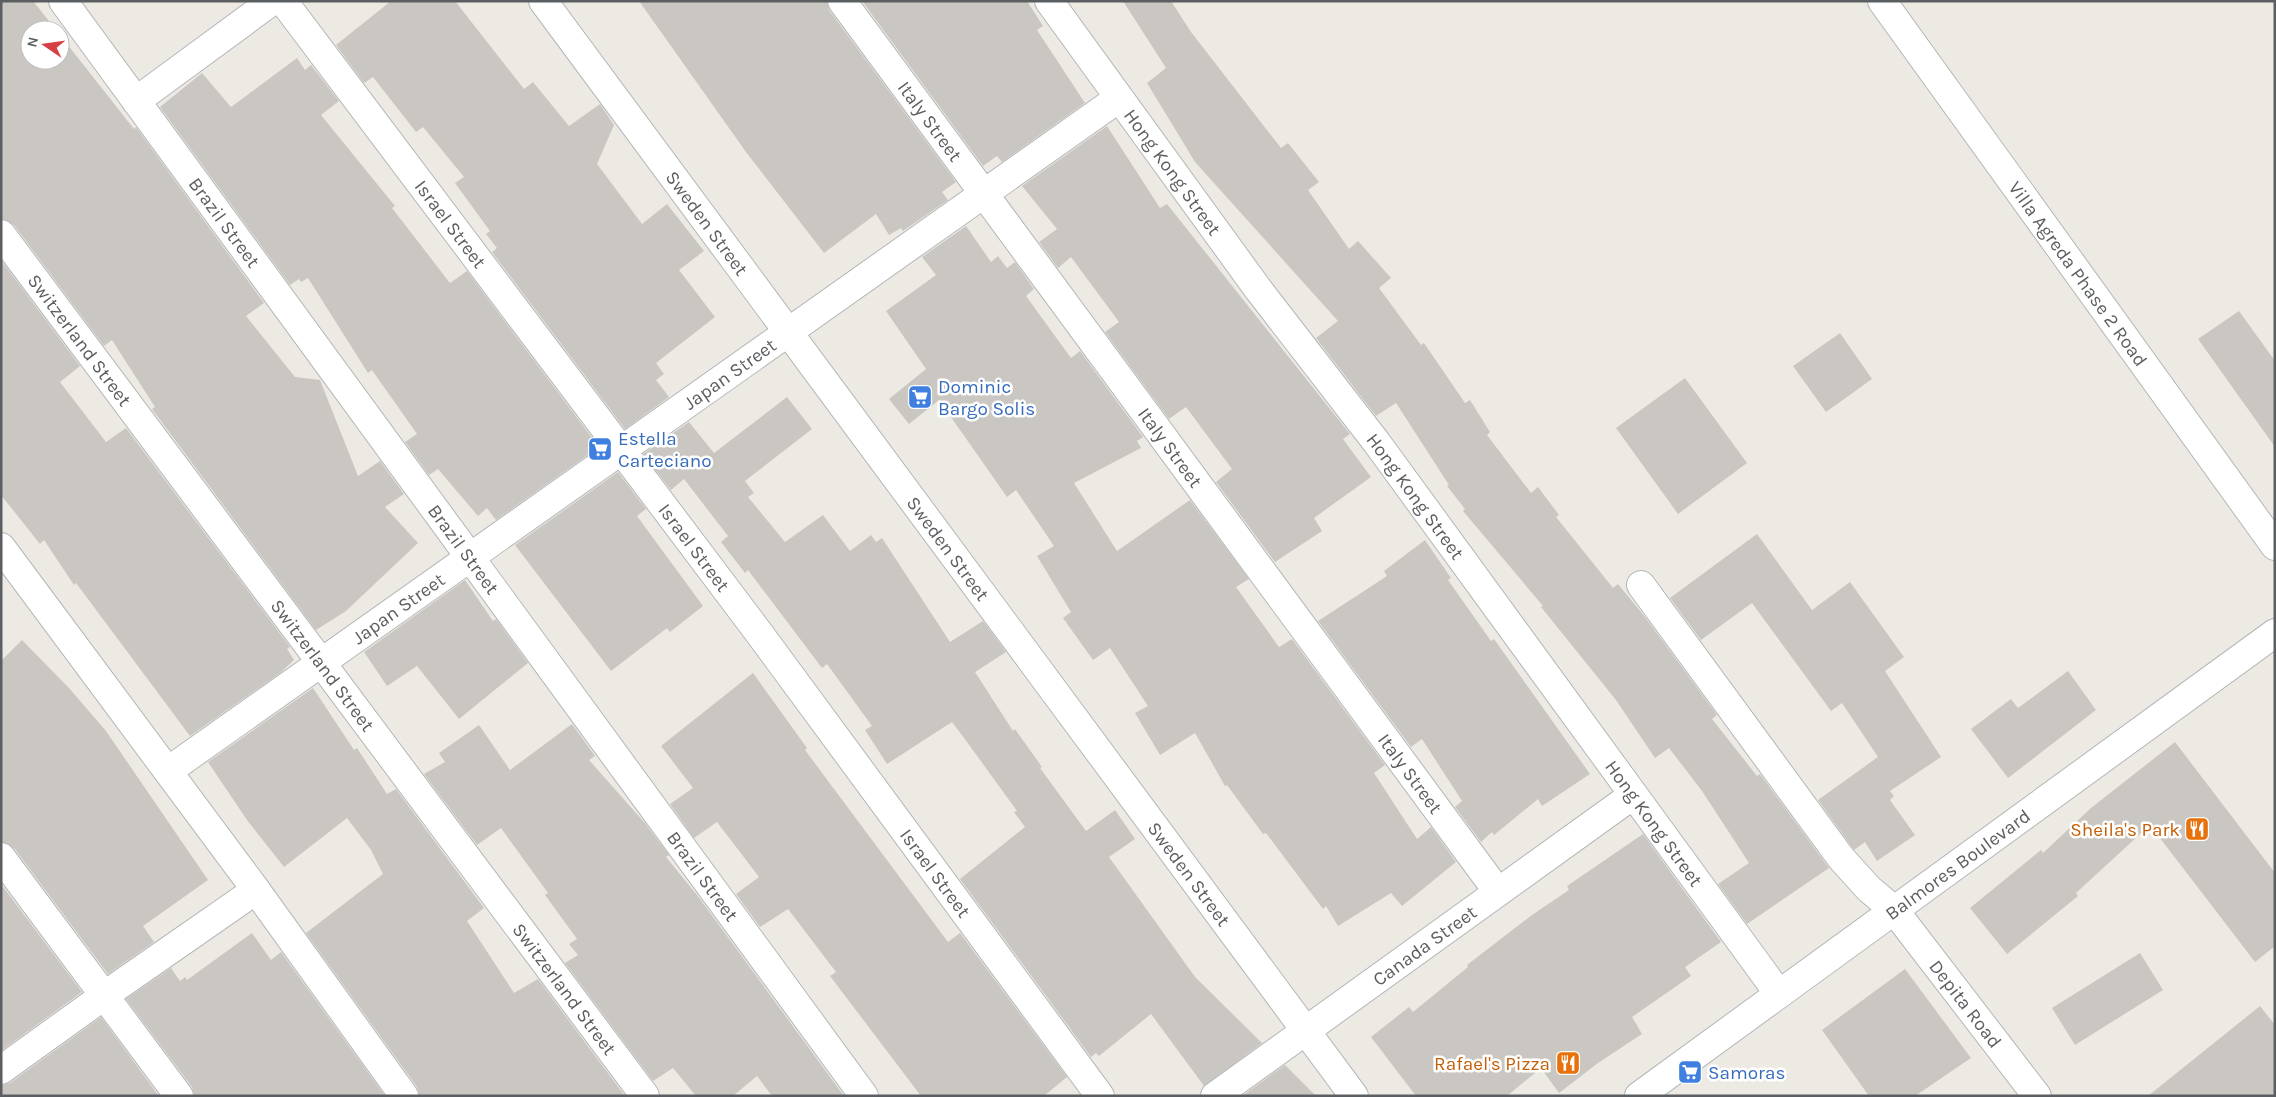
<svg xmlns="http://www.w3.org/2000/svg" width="2276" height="1097" viewBox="0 0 2276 1097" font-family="Karla,sans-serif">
  <rect width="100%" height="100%" fill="#edeae4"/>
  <!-- building -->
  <path fill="#cac7c2" d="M1 1H33L56 30H30V60H60V35L134 129 136 127 264 303 246 316 295 377 320 380 358 476 380 461 404 494 385 507 418 543 346 611 316 630 152 409 155 407 112 340 104 346 14 225 1 219Z
    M391 1H455L524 89 533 82 569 126 600 104 614 125 597 164 642 224 667 204 704 251 679 270 715 317 656 363 664 374 656 380 669 397 625 429 492 252 497 248 486 234 490 231 455 183 464 177 423 127 416 132 373 77 364 83 336 45Z
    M639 1H827L829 10 956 182 942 192 948 200 903 231 901 228 889 235 876 214 824 253 746 152Z
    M862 1H1027L1043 26 1037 30 1085 103 1002 162 997 156 983 166Z
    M1123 1H1171L1191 32 1281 148 1288 143 1319 182 1308 190 1349 249 1358 241 1391 278 1379 288 1421 345 1424 343 1465 403 1470 400 1490 432 1487 435 1531 493 1538 487 1559 515 1556 517 1613 588 1618 584 1645 617 1717 715 1712 719 1757 776 1760 774 1829 868 1747 924 1718 884 1749 863 1702 791 1669 748 1655 758 1616 700 1541 607 1543 606 1463 511 1465 509 1447 486 1449 485 1396 403 1376 416 1316 338 1338 321 1195 162 1147 83 1166 68Z
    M297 58 305 70 311 65 339 101 321 115 395 206 392 208 450 283 467 271 599 447 496 520 487 508 478 516 438 469 429 475 405 442 417 434 372 370 368 373 308 278 301 282 299 279 290 285 160 107 202 73 231 107Z
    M1107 126 1160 208 1167 204 1350 434 1343 439 1371 477 1314 518 1322 531 1275 562 1216 482 1232 469 1186 407 1169 419 1105 332 1119 322 1071 257 1058 268 1039 242 1057 229 1022 186Z
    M966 226 991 262 998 256 1007 268 1015 262 1034 289 1026 296 1071 358 1080 351 1143 437 1137 441 1141 448 1074 483 1117 551 1190 500 1249 579 1236 587 1279 647 1292 639 1385 765 1374 773 1417 839 1431 827 1456 862 1402 906 1391 893 1338 926 1326 906 1323 909 1266 833 1263 834 1227 785 1225 786 1195 733 1160 755 1135 713 1148 706 1110 648 1093 660 1063 618 1071 612 1037 556 1054 546 1016 490 1007 497 939 400 909 424 889 399 926 369 886 311 936 275 922 257Z
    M1 260 80 366 60 382 106 442 126 428 290 647 287 649 294 660 280 673 190 736 76 583 74 585 44 540 40 544 1 495Z
    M2239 311 2275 361V447L2198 339Z
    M1840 333 1872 379 1826 412 1793 366Z
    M1685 378 1747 463 1678 514 1616 428Z
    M787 397 812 429 745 481 754 493 748 497 785 542 823 515 850 551 871 535 876 542 882 538 950 642 983 621 1006 652 975 672 1013 731 1015 729 1042 767 1040 768 1086 831 1115 810 1135 839 1109 857 1195 977 1262 1043 1204 1086 1151 1014 1099 1056 1096 1053 1091 1057 960 879 1025 827 1014 812 1017 811 967 742 952 722 887 764 865 730 872 726 827 664 822 668 748 570 745 573 721 542 728 536 684 479 671 490 643 454 689 422 714 453Z
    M618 472 646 509 637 516 703 606 670 632 667 628 611 671 515 545Z
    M1757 534 1812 610 1850 582 1904 657 1885 671 1941 757 1890 791 1894 796 1890 800 1915 835 1877 861 1865 842 1854 850 1818 800 1878 757 1842 703 1831 711 1752 603 1701 640 1670 598Z
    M1425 540 1451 578 1448 580 1491 641 1494 639 1590 774 1542 806 1538 799 1494 835 1492 832 1481 842 1455 807 1462 801 1422 739 1411 747 1318 621 1387 576 1384 571Z
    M465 580 493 621 496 619 528 663 459 719 417 666 387 686 364 652Z
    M22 640 69 688 106 731 208 880 143 926 154 942 108 974 14 848 1 842V661Z
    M2068 671 2096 710 2008 778 1971 729 2011 699 2018 708Z
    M753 673 807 748 805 750 948 942 960 933 1067 1077 1044 1096H921L830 976 836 972 788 909 760 927 736 894 759 877 717 822 694 838 670 804 693 788 661 746Z
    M313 688 354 750 357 748 387 794 396 789 484 908 467 921 514 993 538 979 625 1096H419L417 1087 306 933 383 874 371 850 347 818 284 867 247 820 208 762Z
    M572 724 595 756 589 760 644 822 669 855 666 857 697 895 844 1096H772L757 1076 733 1096H696L673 1068 653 1081 565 963 578 955 569 944 577 939 545 895 548 893 501 828 477 845 424 774 445 762 439 753 479 725 510 770Z
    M2175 742 2275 873V946L2255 962 2150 825 2076 893 2078 896 2007 954 1970 908 2041 850 2043 853 2091 808Z
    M1643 834 1721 942 1685 967 1691 976 1632 1017 1642 1034 1598 1063 1559 1093 1541 1068 1507 1096H1416L1371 1037 1409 1007 1413 1012 1468 967 1467 965 1532 915 1569 890 1567 886Z
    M1 884 82 992 1 1051Z
    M252 933 271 960 281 952 385 1096H194L192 1087 126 999 171 968 180 981 185 977 187 980Z
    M2140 953 2163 990 2075 1045 2052 1008Z
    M1905 969 1971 1058 1915 1096H1869L1822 1030Z
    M2260 1006 2275 1025V1096H2148Z
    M101 1017 159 1096H1V1085L10 1083Z
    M1285 1065 1316 1096H1242Z"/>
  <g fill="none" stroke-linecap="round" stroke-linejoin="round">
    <defs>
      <g id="minor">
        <path id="s1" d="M63 1 864 1096"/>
        <path id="s2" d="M283 1 759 633 1100 1096"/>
        <path id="s3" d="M543 1 1354 1096"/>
        <path id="s4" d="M842 1 1498 892"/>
        <path id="s5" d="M1049 1 1258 289 1377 443 1779 994"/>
        <path id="s6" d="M1882 1 2275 546"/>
        <path d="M136 101 272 1"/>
        <path id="s7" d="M1 234 645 1096"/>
        <path d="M1 547 256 890 404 1096"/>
        <path d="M1641 585 1841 858 1869 889 1894 910"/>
        <path id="s8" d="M168 771 1119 98"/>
        <path d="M1 857 179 1096"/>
        <path d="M1 1070 105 995 256 890"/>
        <path id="s9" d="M1215 1096 1633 795"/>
      </g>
      <g id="tertiary">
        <path id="s10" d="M1894 910 2037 1096"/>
      </g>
      <g id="secondary">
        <path id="s11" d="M1639 1096 2275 633"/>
      </g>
    </defs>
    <!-- minor casing -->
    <use href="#minor" stroke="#b4b6b9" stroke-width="30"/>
    <!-- tertiary casing -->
    <use href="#tertiary" stroke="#b4b6b9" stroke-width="30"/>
    <!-- secondary casing -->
    <use href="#secondary" stroke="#b3b6b9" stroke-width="30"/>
    <!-- minor -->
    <use href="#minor" stroke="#fff" stroke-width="28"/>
    <!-- tertiary -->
    <use href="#tertiary" stroke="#fff" stroke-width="28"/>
    <!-- secondary -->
    <use href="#secondary" stroke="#fff" stroke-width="28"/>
  </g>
  <!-- icons -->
  <defs>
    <symbol id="supermarket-square" viewBox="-11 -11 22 22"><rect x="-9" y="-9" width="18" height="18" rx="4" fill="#3f7fe0" stroke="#fff"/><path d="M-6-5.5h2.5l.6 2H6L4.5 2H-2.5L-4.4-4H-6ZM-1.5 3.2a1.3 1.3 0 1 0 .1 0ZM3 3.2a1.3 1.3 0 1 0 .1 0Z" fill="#fff"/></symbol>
    <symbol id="restaurant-square" viewBox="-11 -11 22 22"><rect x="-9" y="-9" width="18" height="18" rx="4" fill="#e8710a" stroke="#fff"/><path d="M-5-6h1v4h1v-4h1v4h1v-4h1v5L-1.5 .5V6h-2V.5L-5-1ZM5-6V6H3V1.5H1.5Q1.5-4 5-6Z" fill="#fff"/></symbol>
  </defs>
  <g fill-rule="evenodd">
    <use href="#supermarket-square" x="906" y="383" width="28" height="28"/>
    <use href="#supermarket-square" x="586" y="435" width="28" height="28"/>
    <use href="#restaurant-square" x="2183" y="815" width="28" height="28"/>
    <use href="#restaurant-square" x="1554" y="1049" width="28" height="28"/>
    <use href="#supermarket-square" x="1676" y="1058" width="28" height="28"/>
  </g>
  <g text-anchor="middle" stroke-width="5" stroke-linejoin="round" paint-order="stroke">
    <!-- street labels -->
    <g font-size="19" fill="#5c5f62" stroke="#fff">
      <text dy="7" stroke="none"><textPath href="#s4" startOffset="149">Italy Street</textPath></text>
      <text dy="7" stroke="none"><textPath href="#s5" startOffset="211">Hong Kong Street</textPath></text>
      <text dy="7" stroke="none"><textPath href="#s1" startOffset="274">Brazil Street</textPath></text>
      <text dy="7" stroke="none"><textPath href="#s2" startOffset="279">Israel Street</textPath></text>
      <text dy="7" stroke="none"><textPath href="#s3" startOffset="276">Sweden Street</textPath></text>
      <text dy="7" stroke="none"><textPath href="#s6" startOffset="336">Villa Agreda Phase 2 Road</textPath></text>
      <text dy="7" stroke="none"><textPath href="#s7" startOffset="132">Switzerland Street</textPath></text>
      <text dy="7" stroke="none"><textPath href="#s8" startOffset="688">Japan Street</textPath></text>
      <text dy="7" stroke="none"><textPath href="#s4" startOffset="554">Italy Street</textPath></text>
      <text dy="7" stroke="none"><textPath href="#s5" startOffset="616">Hong Kong Street</textPath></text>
      <text dy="7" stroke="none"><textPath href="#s2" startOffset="684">Israel Street</textPath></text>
      <text dy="7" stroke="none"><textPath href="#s3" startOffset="681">Sweden Street</textPath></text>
      <text dy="7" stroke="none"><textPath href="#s1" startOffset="679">Brazil Street</textPath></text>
      <text dy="7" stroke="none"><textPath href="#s8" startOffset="282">Japan Street</textPath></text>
      <text dy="7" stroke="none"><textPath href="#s7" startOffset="538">Switzerland Street</textPath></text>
      <text dy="7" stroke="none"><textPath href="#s4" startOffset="959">Italy Street</textPath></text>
      <text dy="7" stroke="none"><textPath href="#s5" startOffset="1021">Hong Kong Street</textPath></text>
      <text dy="7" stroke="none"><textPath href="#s11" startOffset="394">Balmores Boulevard</textPath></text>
      <text dy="7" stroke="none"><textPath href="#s2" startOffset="1089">Israel Street</textPath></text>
      <text dy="7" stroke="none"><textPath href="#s3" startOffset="1086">Sweden Street</textPath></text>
      <text dy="7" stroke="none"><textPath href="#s1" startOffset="1084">Brazil Street</textPath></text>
      <text dy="7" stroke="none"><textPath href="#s9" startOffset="258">Canada Street</textPath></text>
      <text dy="7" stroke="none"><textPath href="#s7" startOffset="942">Switzerland Street</textPath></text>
      <text dy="7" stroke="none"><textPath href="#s10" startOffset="118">Depita Road</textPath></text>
    </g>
    <!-- shop labels -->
    <g font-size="19" fill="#366cbe" stroke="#fff" text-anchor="start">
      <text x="938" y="393">Dominic<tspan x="938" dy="22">Bargo Solis</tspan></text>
      <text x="618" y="445">Estella<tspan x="618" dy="22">Carteciano</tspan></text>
      <text x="1708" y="1079">Samoras</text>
    </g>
    <!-- food labels -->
    <g font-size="19" fill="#c56008" stroke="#fff" text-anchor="end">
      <text x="2180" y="836">Sheila's Park</text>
      <text x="1550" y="1070">Rafael's Pizza</text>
    </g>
  </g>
  <!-- border -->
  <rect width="2276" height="1097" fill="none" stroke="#5c5f62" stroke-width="5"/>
  <!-- north arrow -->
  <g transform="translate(45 45) rotate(283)"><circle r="24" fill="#ffffff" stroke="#bebfc0"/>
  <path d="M0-4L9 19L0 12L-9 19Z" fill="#d64045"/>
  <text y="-8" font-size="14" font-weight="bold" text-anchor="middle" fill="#5c5f62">N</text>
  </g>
</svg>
